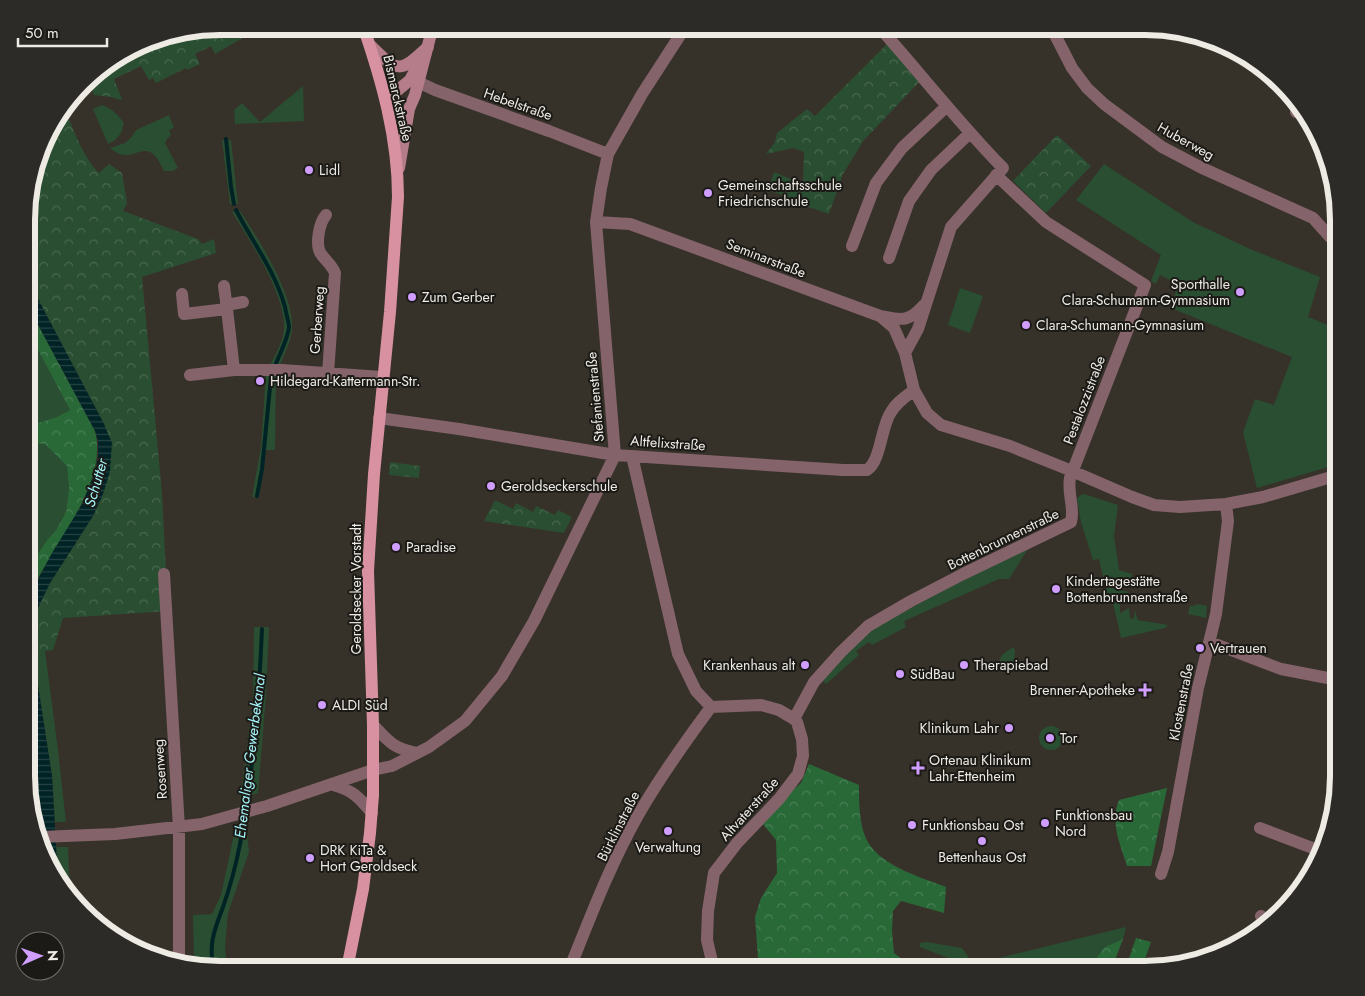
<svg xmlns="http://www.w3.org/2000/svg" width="1365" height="996" viewBox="0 0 1365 996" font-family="Jost,sans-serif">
  <defs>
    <pattern id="forest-crowns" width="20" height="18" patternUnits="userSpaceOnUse" patternTransform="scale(1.25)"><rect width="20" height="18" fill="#296938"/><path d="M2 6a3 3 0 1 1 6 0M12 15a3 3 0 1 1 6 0" fill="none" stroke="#487f55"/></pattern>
    <pattern id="park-crowns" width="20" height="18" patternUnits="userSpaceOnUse" patternTransform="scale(1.25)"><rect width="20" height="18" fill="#2a4e31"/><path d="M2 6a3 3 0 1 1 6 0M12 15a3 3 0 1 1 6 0" fill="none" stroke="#49684f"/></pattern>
    <pattern id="water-rules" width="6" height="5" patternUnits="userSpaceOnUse" patternTransform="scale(1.25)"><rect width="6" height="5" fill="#002325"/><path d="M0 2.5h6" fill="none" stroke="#264344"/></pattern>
  </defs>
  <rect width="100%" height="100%" fill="#363229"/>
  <!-- grass -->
  <path fill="#2a4e31" d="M303 86 304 121 235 124 234 110 242 103 260 122Z
    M102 105C113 109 117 114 124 123 122 133 118 140 108 144L93 109Z
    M169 115 174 128 169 130 171 135 167 139 165 143 178 168 173 171H164C162 167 159 161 156 157 141 140 132 167 110 148L125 143 131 138 136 130Z
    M222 140H231L238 204H230Z
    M1104 164 1193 222 1250 249 1320 277 1308 317 1338 329V464L1257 488 1243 432 1255 399 1274 405 1292 357 1171 308 1178 284 1160 275 1156 284 1151 281 1161 255 1076 200Z
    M774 172 803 184 798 201 768 190Z
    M240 211C258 238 295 296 292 329 291 341 285 353 280 365H270C276 353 283 342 284 329 286 295 250 241 232 212Z
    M960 288 983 296 970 333 948 325Z
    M28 331 70 410 57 417 28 426Z
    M266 374H276L275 450H265L264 468 259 497H252L261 447Z
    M28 443 45 444 58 456 67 466 69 488 66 512 56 530 47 540 28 569Z
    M1084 494 1118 505 1114 536 1119 570 1132 574 1130 583 1120 581V590L1129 592 1120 597V613L1129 608 1130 618 1134 619 1135 610 1138 620 1168 625 1165 628 1121 638 1112 598H1108L1099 559 1093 560 1081 522 1077 499 1080 495Z
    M1028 549 1009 579H999L904 621 906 627 872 645 869 642 856 651 859 655 826 684 822 680 845 654 876 627 951 586Z
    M1197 604 1207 606 1206 618 1188 614 1190 606H1194Z
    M254 627H269L266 695 258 793 240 799 253 701Z
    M1013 647 1015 651 1014 663 996 667 1002 655Z
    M45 651 58 750 66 822H55L52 776 33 653Z
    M1039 738a12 12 0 1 1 24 0a12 12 0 1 1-24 0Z
    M246 823 249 852 228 913 225 946 227 969H209L207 959 194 957 193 915 212 914 221 895 236 825Z
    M56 847H68L70 893 58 879Z
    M1126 927 1123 939 1105 947 1087 970H1053L1051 967 1045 970H979L920 947V943L927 942 962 948 971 961 978 963Z"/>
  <!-- forest -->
  <path fill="url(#forest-crowns)" d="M28 306 95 431C109 486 49 549 28 598V569L47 540 56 530 66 512 69 488 67 466 45 444 28 443V426L57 417 70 410 28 331Z
    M28 728 43 823H35L28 801V794L30 793 28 774Z
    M809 764 859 785C859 802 859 820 865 836 875 864 920 877 946 887L944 913 901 901 893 911 892 931 894 953 916 969 920 970H753L758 959 755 917 761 898 777 873 776 840 759 819 801 783Z
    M1167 788 1151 866H1127C1120 843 1110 823 1119 800Z
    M1136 938 1151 942 1141 970H1125Z
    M1123 939 1111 970H1087L1105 947Z"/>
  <!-- park -->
  <path fill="url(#park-crowns)" d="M220 26H248L251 33 215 54 211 46 195 54 200 64 187 70 186 68 156 83 153 78 149 80 141 66 114 79 122 99 120 100 112 97 94 95 88 79 92 75 146 41Z
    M888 43 921 80 864 140 843 174 829 214 797 203 803 184 804 152 793 148 766 154 775 142 777 133 807 109 815 116Z
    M67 114C75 134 84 158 99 173L109 164 122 173 127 203 123 211 198 239 202 244 214 239 216 253 142 277 162 494 168 611 63 618 53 650 33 653 31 626 33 618 50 583 93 516 103 494 110 471 104 424 28 280V195L46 134 59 118Z
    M1057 135 1091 166 1046 213 1013 181Z
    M390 462 420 466 419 478 389 475Z
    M495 500 513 509 516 503 533 512 536 506 555 515 558 510 572 517 564 533 484 521Z"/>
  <!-- water -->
  <path fill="url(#water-rules)" d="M28 280 104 424 112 443 110 471 103 494 93 516 50 583 33 618 31 626 33 653 52 776 58 879 52 873 48 860 28 728V598L52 553 81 506 92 480 98 459V441L95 431 28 306Z"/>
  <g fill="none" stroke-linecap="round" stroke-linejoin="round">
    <!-- stream -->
    <path stroke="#002325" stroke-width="4" d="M226 139 231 187 234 204
      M236 210C253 243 275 271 285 307 286 313 288 320 289 326 289 339 275 362 271 377L262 469 257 496
      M213 969C209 942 214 931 223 907 230 887 236 865 240 844 253 773 259 701 262 629"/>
    <!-- street -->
    <path stroke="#85636a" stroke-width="12" d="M879 27C921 74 959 123 1003 168L951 227 918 329 905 353
      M1051 27 1072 68 1087 88 1104 104 1162 147 1202 168 1313 218 1330 237 1338 244
      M418 82 435 90 549 131 608 154
      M1296 112 1298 109
      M326 215C319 223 315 245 321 254 326 261 332 265 335 273L328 374
      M596 222 630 224 880 316 894 328 905 353 914 390 927 413 941 425 1010 446 1072 471 1132 497 1154 505 1180 507 1226 504 1263 497 1338 475
      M852 246 876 183 902 148 947 106
      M889 258 909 201 931 170 969 134
      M224 286 227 309
      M182 294 184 314 227 309 234 370H282L382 377
      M226 305 243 302
      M880 316C902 320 908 323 924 305
      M190 375 234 370
      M379 418 459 429 615 455 843 470H867C881 461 881 426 891 412 896 403 905 397 914 390
      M632 456 678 654 696 691 711 707 761 705 779 710 794 719 797 722 802 739 803 756 798 774 779 799 737 843 714 873 708 911 707 940 714 970
      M164 574 179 828V963
      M1210 642 1281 669 1338 680
      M794 719 814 682 841 652 868 626 911 601 963 574 1071 522C1075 508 1067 493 1070 478L1145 285 1046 222 996 175
      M373 725C389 742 393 748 417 753
      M333 785C352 790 359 797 372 813
      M1260 828 1323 852
      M40 837 115 834 202 824 267 806 373 770 392 766 429 747 465 721 502 676 534 621 615 455 596 222 601 188 608 154 642 94 686 26
      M1161 874 1168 852 1198 688 1216 614 1228 521 1226 504
      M1261 916 1267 920
      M569 970C590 918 610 865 637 817 659 778 685 742 711 707"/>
    <!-- secondary -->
    <path stroke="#b47d89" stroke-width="12" d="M371 46C398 73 400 73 428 47
      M386 100 410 80 417 67
      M399 168 409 109 415 95 433 26"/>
    <!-- primary -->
    <path stroke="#d791a1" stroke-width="12" d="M347 969 363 889 370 833 373 795V725L368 571 374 474 390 312 398 197C398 138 382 81 363 26"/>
  </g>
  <!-- markers -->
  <g fill="#cf9eff" stroke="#1c1a16" stroke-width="2">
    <circle cx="309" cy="170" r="5"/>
    <circle cx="708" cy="193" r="5"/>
    <circle cx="1240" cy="292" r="5"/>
    <circle cx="412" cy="297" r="5"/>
    <circle cx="1026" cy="325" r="5"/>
    <circle cx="260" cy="381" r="5"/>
    <circle cx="491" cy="486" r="5"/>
    <circle cx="396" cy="547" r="5"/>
    <circle cx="1056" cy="589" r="5"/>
    <circle cx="1200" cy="648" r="5"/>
    <circle cx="805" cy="665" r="5"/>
    <circle cx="964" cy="665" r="5"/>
    <circle cx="900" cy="674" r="5"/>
    <path d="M1142.5 682.5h5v5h5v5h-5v5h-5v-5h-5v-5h5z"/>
    <circle cx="322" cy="705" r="5"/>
    <circle cx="1009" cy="728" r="5"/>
    <circle cx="1050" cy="738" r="5"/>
    <path d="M915.5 760.5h5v5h5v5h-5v5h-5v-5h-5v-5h5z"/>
    <circle cx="1045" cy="823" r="5"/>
    <circle cx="912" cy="825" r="5"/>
    <circle cx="668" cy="831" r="5"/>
    <circle cx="982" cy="841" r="5"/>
    <circle cx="310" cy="858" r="5"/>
  </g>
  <g text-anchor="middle" stroke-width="4" stroke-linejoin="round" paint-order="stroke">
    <!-- street labels -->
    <g font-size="14" fill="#eeebe5" stroke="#1c1a16">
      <text transform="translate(398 98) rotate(77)" y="5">Bismarckstraße</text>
      <text transform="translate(518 104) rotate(19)" y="5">Hebelstraße</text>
      <text transform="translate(1186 141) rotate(29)" y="5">Huberweg</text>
      <text transform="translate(766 258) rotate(21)" y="5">Seminarstraße</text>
      <text transform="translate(317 320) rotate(-86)" y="5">Gerberweg</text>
      <text transform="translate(595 397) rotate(-95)" y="5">Stefanienstraße</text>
      <text transform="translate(1084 400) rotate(-69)" y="5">Pestalozzistraße</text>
      <text transform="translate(668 443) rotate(4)" y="5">Altfelixstraße</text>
      <text transform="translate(1003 539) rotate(-26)" y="5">Bottenbrunnenstraße</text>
      <text transform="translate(356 589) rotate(-90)" y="5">Geroldsecker Vorstadt</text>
      <text transform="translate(1181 702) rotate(-79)" y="5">Klostenstraße</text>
      <text transform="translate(160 769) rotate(-94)" y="5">Rosenweg</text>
      <text transform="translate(749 809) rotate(-48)" y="5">Altvaterstraße</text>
      <text transform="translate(618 826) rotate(-63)" y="5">Bürklinstraße</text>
    </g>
    <!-- poi labels -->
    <g font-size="14" fill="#eeebe5" stroke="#1c1a16" text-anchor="start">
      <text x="319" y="175">Lidl</text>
      <text x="718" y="190">Gemeinschaftsschule<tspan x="718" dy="16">Friedrichschule</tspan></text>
      <text x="1230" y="289" text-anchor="end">Sporthalle<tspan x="1230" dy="16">Clara-Schumann-Gymnasium</tspan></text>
      <text x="422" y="302">Zum Gerber</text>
      <text x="1036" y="330">Clara-Schumann-Gymnasium</text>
      <text x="270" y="386">Hildegard-Kattermann-Str.</text>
      <text x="501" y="491">Geroldseckerschule</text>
      <text x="406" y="552">Paradise</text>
      <text x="1066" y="586">Kindertagestätte<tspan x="1066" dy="16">Bottenbrunnenstraße</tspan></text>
      <text x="1210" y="653">Vertrauen</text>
      <text x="795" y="670" text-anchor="end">Krankenhaus alt</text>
      <text x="974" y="670">Therapiebad</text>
      <text x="910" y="679">SüdBau</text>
      <text x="1135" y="695" text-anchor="end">Brenner-Apotheke</text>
      <text x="332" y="710">ALDI Süd</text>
      <text x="999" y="733" text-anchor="end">Klinikum Lahr</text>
      <text x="1060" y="743">Tor</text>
      <text x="929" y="765">Ortenau Klinikum<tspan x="929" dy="16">Lahr-Ettenheim</tspan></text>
      <text x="1055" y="820">Funktionsbau<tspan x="1055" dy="16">Nord</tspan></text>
      <text x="922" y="830">Funktionsbau Ost</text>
      <text x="668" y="852" text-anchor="middle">Verwaltung</text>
      <text x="320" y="855">DRK KiTa &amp;<tspan x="320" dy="16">Hort Geroldseck</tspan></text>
      <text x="982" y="862" text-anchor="middle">Bettenhaus Ost</text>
    </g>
    <!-- water labels -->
    <g font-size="15" font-style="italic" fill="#a3f4f9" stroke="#1c1a16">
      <text transform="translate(96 483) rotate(-74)" y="5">Schutter</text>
      <text transform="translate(250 756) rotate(-83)" y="5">Ehemaliger Gewerbekanal</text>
    </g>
  </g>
  <!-- crop -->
  <path d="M0 0H1365V996H0ZM220 35H1145A185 185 0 0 1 1330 220V776A185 185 0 0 1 1145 961H220A185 185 0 0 1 35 776V220A185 185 0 0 1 220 35Z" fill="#2d2b27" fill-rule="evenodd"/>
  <path fill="none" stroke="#eeebe5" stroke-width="6" d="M220 35H1145A185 185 0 0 1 1330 220V776A185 185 0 0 1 1145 961H220A185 185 0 0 1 35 776V220A185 185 0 0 1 220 35Z"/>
  <!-- north arrow -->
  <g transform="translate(40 956) rotate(88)"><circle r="24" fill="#1c1a16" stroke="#706e69"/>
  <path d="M0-4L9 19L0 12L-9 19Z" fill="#cf9eff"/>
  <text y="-8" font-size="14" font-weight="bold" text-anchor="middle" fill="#eeebe5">N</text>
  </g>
  <!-- scale -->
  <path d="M18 38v8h89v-8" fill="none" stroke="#eeebe5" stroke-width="2.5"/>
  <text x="25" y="38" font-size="15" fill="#eeebe5" stroke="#1c1a16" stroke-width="4" paint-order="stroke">50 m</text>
</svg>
